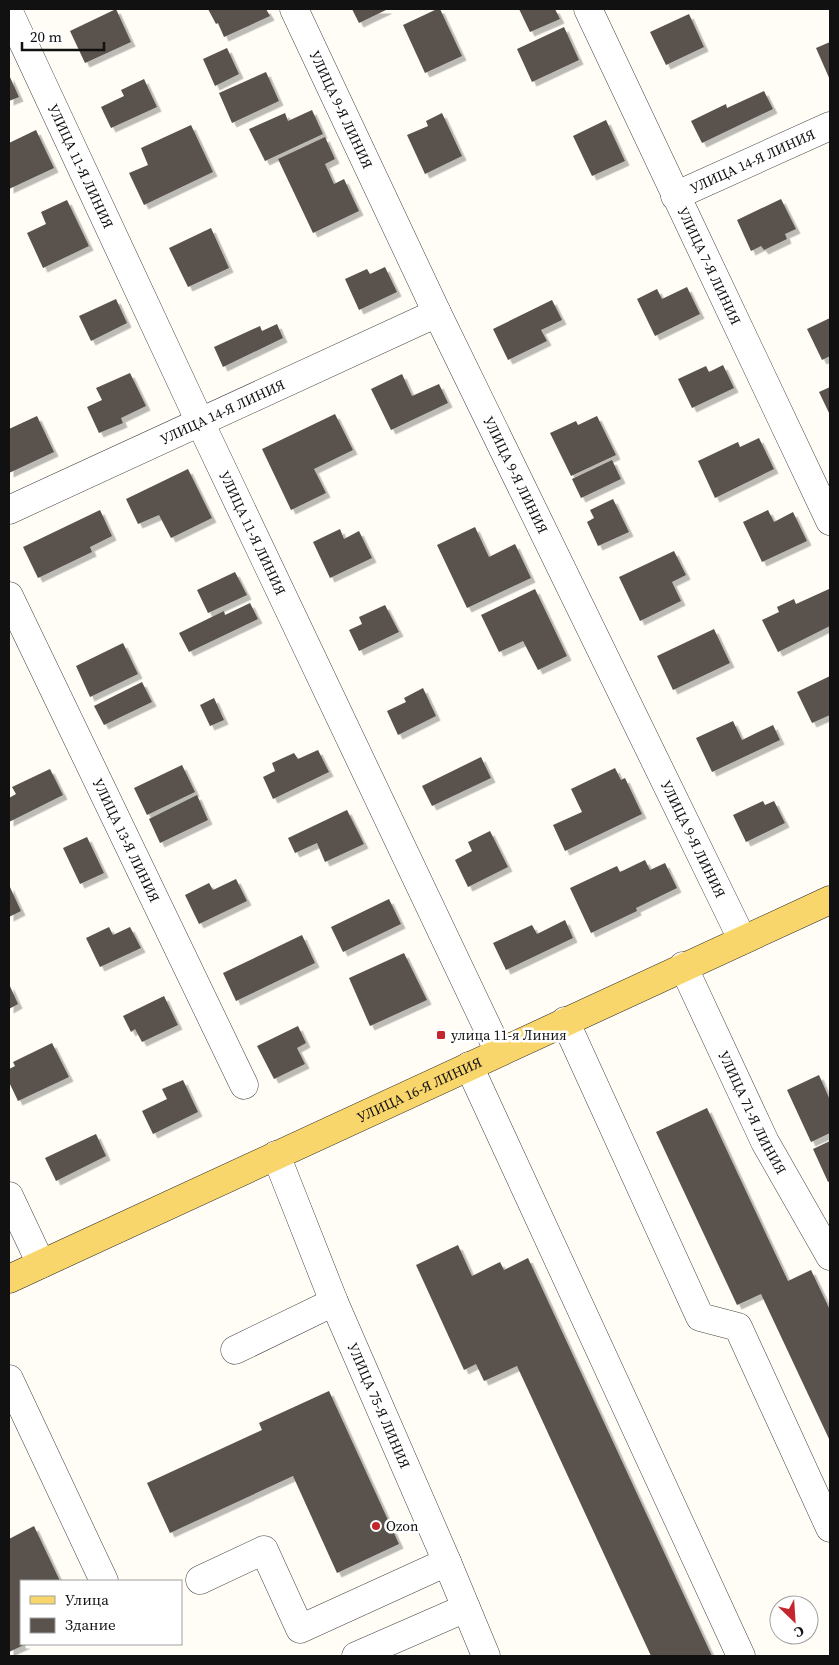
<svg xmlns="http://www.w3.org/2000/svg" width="839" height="1665" viewBox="0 0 839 1665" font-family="'Source Serif 4',serif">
  <defs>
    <filter id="shadow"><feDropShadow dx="4.5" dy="4.5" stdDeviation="0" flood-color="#0004"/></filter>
  </defs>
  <rect width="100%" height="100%" fill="#fffdf5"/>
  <!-- building -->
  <path fill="#5a524d" filter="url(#shadow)" d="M116 9 131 42 85 63 70 31Z
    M208 9H266L270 16 224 37 218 23 216 24Z
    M352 9H388L359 23Z
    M437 9H440L462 56 425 73 403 25Z
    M519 9H555L560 19 530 32Z
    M689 14 704 47 666 65 650 32Z
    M564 27 579 60 532 82 517 49Z
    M830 42V80L816 48Z
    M227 48 239 74 215 86 203 59Z
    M266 72 279 101 232 123 219 93Z
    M9 75 19 97 9 101Z
    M144 79 157 107 111 128 101 107 124 96 121 90Z
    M764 91 773 109 702 143 691 121 726 104 727 108Z
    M312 110 323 134 265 161 249 129 285 113 288 121Z
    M442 113 462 156 425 174 407 135 428 126 426 121Z
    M606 120 625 161 592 176 573 136Z
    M191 125 213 172 144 205 129 173 148 165 141 148Z
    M36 130 54 168 9 189V143Z
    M325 137 335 159 325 164 334 184 344 179 359 211 313 233 278 159Z
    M781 199 796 229 785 234 787 239 764 250 761 246 751 251 737 220Z
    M67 200 89 246 43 268 27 233 46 224 41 212Z
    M211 228 229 268 188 287 169 248Z
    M385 267 397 292 359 310 345 279 367 269 370 274Z
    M687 287 700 314 655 336 637 299 657 289 662 299Z
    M116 299 127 323 91 341 79 316Z
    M552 300 562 320 541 330 547 341 508 360 493 329Z
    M830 318V356L822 360 807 329Z
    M277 324 283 338 223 367 214 347 260 326 262 331Z
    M723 365 734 388 692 408 678 379 706 366 709 372Z
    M130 373 146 406 121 418 123 423 99 433 87 407 102 400 96 388Z
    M402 374 412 396 439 384 448 403 391 430 371 389Z
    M830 387V415L819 392Z
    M335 414 353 450 314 469 326 493 291 510 262 449Z
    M37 416 54 452 9 473V429Z
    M597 416 616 455 571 476 550 433 576 421 578 425Z
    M759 438 774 469 715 498 698 461 738 442 740 447Z
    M612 460 621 479 581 498 572 479Z
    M188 469 212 518 171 538 159 515 138 524 126 499Z
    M613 499 629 532 598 546 587 522 594 518 590 510Z
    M100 510 112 536 90 547 92 552 38 578 23 547Z
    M768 510 774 522 793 512 807 541 762 562 743 522Z
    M475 527 489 557 515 544 531 578 467 608 437 545Z
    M340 529 344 539 359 531 372 558 330 578 313 542Z
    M674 551 686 575 672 582 681 601 640 621 619 577Z
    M235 572 247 595 208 613 197 590Z
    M535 589 567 656 538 670 523 641 499 652 481 615Z
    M829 589 830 593V626L778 652 762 620 779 612 777 607 794 599 796 604Z
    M250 603 258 619 189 652 179 633 224 611 225 615Z
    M385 605 399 632 359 651 349 630 362 624 359 617Z
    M714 629 730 663 673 690 657 656Z
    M123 643 138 674 90 697 76 666Z
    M830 676V715L812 723 797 692Z
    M142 682 152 702 104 725 94 706Z
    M423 688 436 716 398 735 387 711 406 702 404 698Z
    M214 698 224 720 210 726 200 705Z
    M733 721 742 740 773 725 780 740 712 772 696 738Z
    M318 750 329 772 273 799 263 777 275 771 272 763 294 753 298 759Z
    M481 757 491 778 432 806 422 786Z
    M182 765 195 792 147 815 134 788Z
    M615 768 621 780 625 778 642 814 565 851 553 825 582 812 571 789Z
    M50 769 63 795 9 822V798L16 794 12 787Z
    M197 795 208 820 160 843 149 819Z
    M763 801 765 805 774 801 785 823 746 842 733 815Z
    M347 810 364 844 325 862 317 843 295 853 288 838Z
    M490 831 508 867 468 887 455 860 472 851 468 842Z
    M87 837 104 873 80 884 63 848Z
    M645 860 650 870 665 863 677 888 636 908 637 911 591 933 570 888 617 866 620 872Z
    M236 879 247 901 199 924 185 895 209 883 213 890Z
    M9 885 21 911 9 917Z
    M389 899 401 924 343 952 331 927Z
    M565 920 573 938 506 970 493 943 532 925 537 934Z
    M109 927 113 935 130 927 141 948 100 967 86 938Z
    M302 935 315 963 236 1001 223 973Z
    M404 953 427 1000 370 1026 349 978Z
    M9 984 18 1004 9 1009Z
    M164 996 178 1025 142 1042 135 1029 131 1032 123 1016Z
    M298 1026 306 1043 297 1048 305 1064 274 1079 257 1046Z
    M52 1043 69 1077 18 1101 9 1082V1069L15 1066 13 1062Z
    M819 1075 830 1100V1133L811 1142 787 1090Z
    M183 1080 198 1112 153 1134 142 1111 167 1099 162 1089Z
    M707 1108 788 1281 811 1270 830 1310V1441L761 1294 737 1305 656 1132Z
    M96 1134 106 1156 56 1181 45 1158Z
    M830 1141V1181L828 1182 813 1149Z
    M458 1245 472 1276 500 1262 504 1270 528 1258 712 1656H651L517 1366 484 1381 476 1364 464 1370 416 1265Z
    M329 1391 399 1544 337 1573 293 1476 170 1533 147 1483 262 1430 259 1423Z
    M34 1526 60 1581H21V1644H26L9 1652V1539Z"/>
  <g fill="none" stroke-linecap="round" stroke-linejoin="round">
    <defs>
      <g id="minor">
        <path id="s1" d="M294 9 437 313 742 939"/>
        <path id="s2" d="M588 9 830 521"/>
        <path id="s3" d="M9 12 200 422 499 1052"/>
        <path id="s4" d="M675 196 830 126"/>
        <path id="s5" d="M9 510 437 313"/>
        <path id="s6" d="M9 596 244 1085"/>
        <path id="s7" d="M683 966 765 1142 830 1256"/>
        <path d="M565 1021 700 1317 738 1327 830 1528"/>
        <path d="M469 1066 741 1656"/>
        <path id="s8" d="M276 1155 334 1302 447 1562 486 1656"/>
        <path d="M9 1196 41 1264"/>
        <path d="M235 1350 334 1302"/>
        <path d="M9 1379 104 1581"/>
        <path d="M200 1580 264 1550 300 1629 447 1562"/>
        <path d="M356 1656 466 1608"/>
      </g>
      <g id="major">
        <path id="s9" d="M9 1279 830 900"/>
      </g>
    </defs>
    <!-- minor casing -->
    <use href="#minor" stroke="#444" stroke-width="29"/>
    <!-- major casing -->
    <use href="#major" stroke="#222" stroke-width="29"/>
    <!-- minor -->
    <use href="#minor" stroke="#fff" stroke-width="28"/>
    <!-- major -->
    <use href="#major" stroke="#f9d66b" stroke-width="28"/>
  </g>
  <!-- markers -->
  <g fill="#c4262e" stroke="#fff" stroke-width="2">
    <rect x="436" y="1030" width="10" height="10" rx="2.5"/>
    <circle cx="376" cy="1526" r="5"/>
  </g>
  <g text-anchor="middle" stroke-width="5" stroke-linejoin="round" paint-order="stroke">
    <!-- street labels -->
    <g font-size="14" fill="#111" stroke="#fff">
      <text dy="5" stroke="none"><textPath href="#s1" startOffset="111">УЛИЦА 9-Я ЛИНИЯ</textPath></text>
      <text dy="5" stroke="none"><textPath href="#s4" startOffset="85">УЛИЦА 14-Я ЛИНИЯ</textPath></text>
      <text dy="5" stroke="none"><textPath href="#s3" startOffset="170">УЛИЦА 11-Я ЛИНИЯ</textPath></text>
      <text dy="5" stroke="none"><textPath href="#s2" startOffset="284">УЛИЦА 7-Я ЛИНИЯ</textPath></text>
      <text dy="5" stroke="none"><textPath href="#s5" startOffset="235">УЛИЦА 14-Я ЛИНИЯ</textPath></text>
      <text dy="5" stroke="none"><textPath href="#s1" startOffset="516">УЛИЦА 9-Я ЛИНИЯ</textPath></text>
      <text dy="5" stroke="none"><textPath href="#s3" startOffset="575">УЛИЦА 11-Я ЛИНИЯ</textPath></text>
      <text dy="5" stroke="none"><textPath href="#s1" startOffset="921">УЛИЦА 9-Я ЛИНИЯ</textPath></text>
      <text dy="5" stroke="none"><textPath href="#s6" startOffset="271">УЛИЦА 13-Я ЛИНИЯ</textPath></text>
      <text dy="5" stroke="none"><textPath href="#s9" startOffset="452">УЛИЦА 16-Я ЛИНИЯ</textPath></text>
      <text dy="5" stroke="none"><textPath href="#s7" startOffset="162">УЛИЦА 71-Я ЛИНИЯ</textPath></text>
      <text dy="5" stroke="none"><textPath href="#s8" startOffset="271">УЛИЦА 75-Я ЛИНИЯ</textPath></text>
    </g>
    <!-- poi labels -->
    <g font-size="14" fill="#111" stroke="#fff" text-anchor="start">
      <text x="451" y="1040">улица 11-я Линия</text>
      <text x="386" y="1531">Ozon</text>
    </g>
  </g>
  <!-- border -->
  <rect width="839" height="1665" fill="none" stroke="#111111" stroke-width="20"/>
  <!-- legend -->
  <rect x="20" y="1580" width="162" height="65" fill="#ffffff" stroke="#a0a0a0"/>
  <rect x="30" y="1596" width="25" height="8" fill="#f9d66b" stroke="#a0a0a0"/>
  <text x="65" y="1605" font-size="15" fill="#111111">Улица</text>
  <rect x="30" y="1618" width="25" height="15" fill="#5a524d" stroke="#a0a0a0"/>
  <text x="65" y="1630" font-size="15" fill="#111111">Здание</text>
  <!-- north arrow -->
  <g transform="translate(794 1620) rotate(155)"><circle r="24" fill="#ffffff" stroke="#a0a0a0"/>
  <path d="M0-4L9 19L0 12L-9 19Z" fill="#c4262e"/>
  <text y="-8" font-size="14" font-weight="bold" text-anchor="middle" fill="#111111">С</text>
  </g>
  <!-- scale -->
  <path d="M22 42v8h82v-8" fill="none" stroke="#111111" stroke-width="2.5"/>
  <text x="30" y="42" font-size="15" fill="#111111" stroke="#ffffff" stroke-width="4" paint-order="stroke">20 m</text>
</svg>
